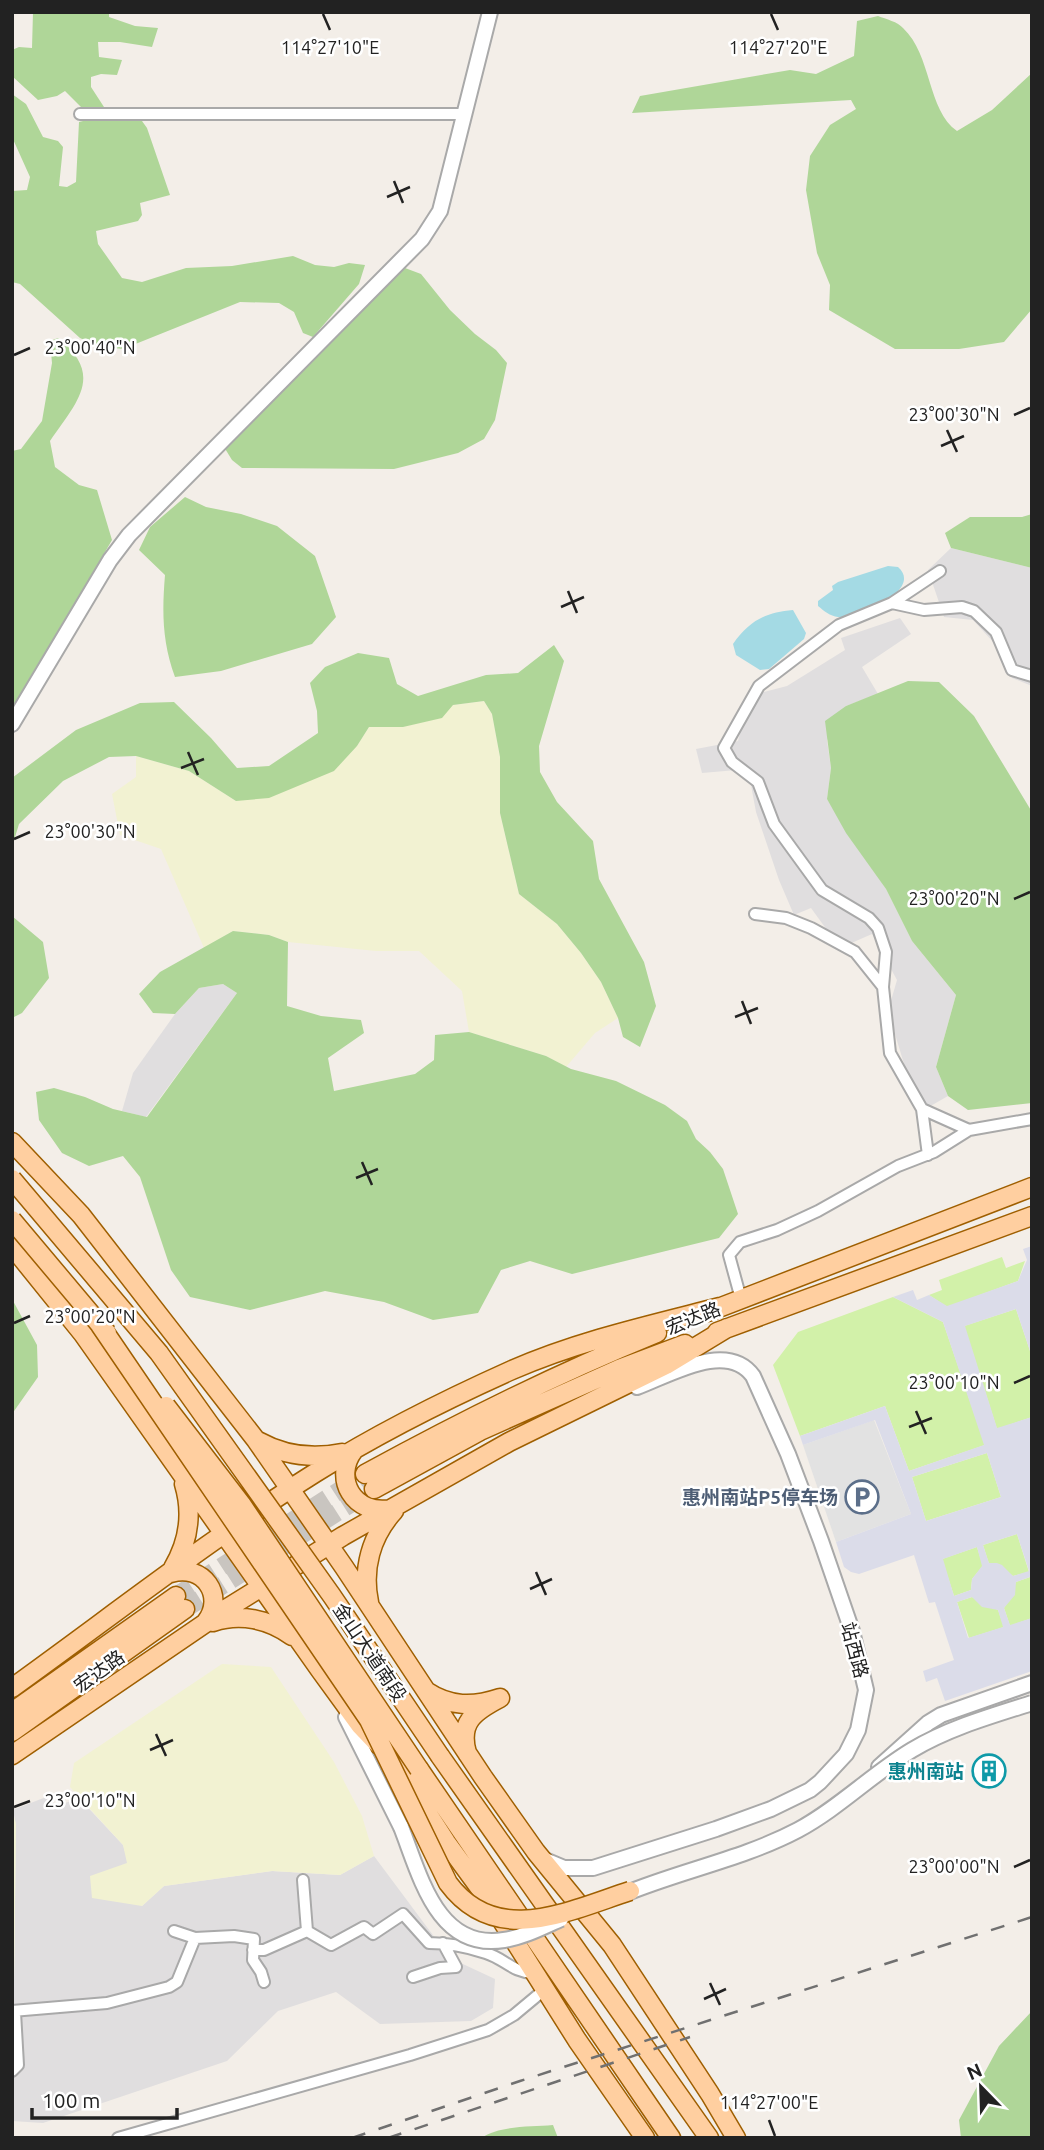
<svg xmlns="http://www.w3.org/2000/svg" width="1044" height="2150" viewBox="0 0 1044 2150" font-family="Ubuntu,'Noto Sans SC',sans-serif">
  <rect width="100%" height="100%" fill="#f3eee8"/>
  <!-- residential -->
  <path fill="#e0dedf" d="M951 548 1032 568V686L1012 678 994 643 973 620 944 617 928 570Z
    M900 618 911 634 862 667 878 694 846 706 827 740 831 768 827 799 886 889 912 941 956 995 936 1067 948 1096 927 1108 908 1077 888 1011 897 980 872 934 840 948 811 908 794 915 779 880 756 812 748 769 702 773 696 749 738 741 749 696 787 686 845 650 841 638Z
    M223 984 237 993 146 1117 122 1111 133 1073 175 1014 199 988Z
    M46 1797 57 1806 79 1798 123 1845 142 1906 164 1886 272 1871 340 1875 374 1856 450 1958 495 1979 493 2008 471 2021 380 2024 336 1992 278 2011 227 2061 43 2123 12 2121V1982L14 1981 16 1825 13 1810Z"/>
  <!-- farmland -->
  <path fill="#f2f2d2" d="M484 701 492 714 500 757V813L519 894 557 924 581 953 601 982 618 1018 595 1033 566 1067 546 1056 469 1032 462 991 419 951H376L288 942 269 935 233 931 204 948 161 849 120 835 112 794 136 777V756L189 771 236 801 357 746 369 727H403L453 705Z
    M222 1664 271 1667 334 1762 362 1816 374 1856 340 1875 272 1871 164 1886 142 1906 92 1898 90 1876 127 1863 123 1845 70 1787 74 1763Z
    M12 1810 16 1824 14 1982H12Z"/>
  <!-- grass -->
  <path fill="#d2f1a9" d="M1002 1257 1006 1268 1025 1261 1018 1281 947 1307 929 1295 942 1290 939 1280Z
    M893 1297 943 1322 985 1445 909 1471 885 1406 800 1436 773 1365 798 1332Z
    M1016 1309 1032 1357V1417L997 1429 964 1326Z
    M987 1453 1001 1497 926 1521 912 1477Z
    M1017 1534 1029 1572 1013 1576 993 1563 989 1564 983 1545Z
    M977 1547 983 1566 972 1579 971 1590 954 1596 942 1559Z
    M1030 1577 1032 1618 1010 1626 1004 1608 1016 1582Z
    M972 1597 998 1610 1004 1627 969 1638 957 1602Z"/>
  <!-- forest -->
  <path fill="#afd698" d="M33 12H109V17L135 26 158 28 152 47 120 42H98L99 57 122 60 117 75 101 74 91 77V87L104 107 82 108 65 91 57 96 38 100 12 76V50L19 47 32 48Z
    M878 16C886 19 898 22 903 28 932 55 927 110 957 131L992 110 1032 73V309L1004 342 959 349H895L829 310 830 285 817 253 806 190 810 156 830 125 856 109 851 100 632 113 640 96 790 70 816 74 854 56 857 21Z
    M12 94 26 104 43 137 58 141 63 147 59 186 67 187 76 182 79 122 87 120 142 121 147 128 170 195 140 203 142 215 138 221 96 231 98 244 122 278 142 282 186 268 232 266 293 256 315 265 334 267 349 263 365 265 359 284 313 337 303 333 294 312 279 303 240 302 123 349 97 346 80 338 20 284 12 282V191L27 190 30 177 12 137Z
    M405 268 421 274 450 310 475 334 496 350 507 363 495 420 484 439 458 453 394 469 242 468 232 460 224 447 375 295Z
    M58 338C105 375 77 402 50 441L55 467 79 485 97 490 112 540 12 712V451L21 449 42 421 52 363 50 341Z
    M185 497 206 507 241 514 277 526 315 556 336 617 312 644 221 671 175 677C162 642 162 611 165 575L139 550 150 527Z
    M1032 514V568L951 548 945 533 970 517H1022Z
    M554 645 564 661 539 746 540 772 557 802 593 841 599 879 644 962 656 1006 640 1047 623 1037 618 1018 601 982 581 953 557 924 519 894 500 813V757L492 714 484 701 453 705 442 718 403 727H369L357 746 334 771 269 798 236 801 189 771 136 756 109 757 63 781 19 824 12 847V778L76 730 140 703 174 702 211 738 237 768 269 766 318 733 317 711 310 683 325 667 358 653 389 658 397 684 418 696 486 675 518 673Z
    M908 681 939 682 974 716 1032 812V1103L968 1110 948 1096 936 1067 956 995 912 941 886 889 846 833 827 799 831 768 825 721 846 706Z
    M12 916 43 942 49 978 22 1013 12 1018Z
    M233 931 269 935 288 942 287 1006 321 1016 361 1020 364 1033 328 1058 334 1091 415 1074 434 1060 435 1035 469 1032 546 1056 571 1069 616 1081 665 1105 687 1121 696 1139 710 1152 723 1169 738 1214 719 1238 572 1274 530 1261 501 1270 478 1313 433 1320 384 1302 325 1291 250 1310 190 1297 171 1270 140 1177 123 1156 89 1166 62 1153 39 1120 36 1092 54 1088 85 1097 113 1109 147 1117 237 993 223 984 199 988 175 1014 153 1013 139 994 160 972Z
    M12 1299 37 1345 38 1377 12 1414Z
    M1032 2011V2138H961L959 2120 999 2046Z
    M553 2125 558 2138H481C501 2125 531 2127 553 2125Z"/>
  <!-- parking -->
  <path fill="#e2e2e2" d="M874 1420 911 1514 836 1542 803 1445Z"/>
  <!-- plaza -->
  <path fill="#dbdce9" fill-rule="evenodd" d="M1032 1246V1357L1016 1309 965 1326 997 1428 1032 1417V1581L1030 1577 1016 1582 1015 1595 1004 1608 1010 1625 1032 1618V1671L945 1701 937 1678 926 1682 923 1671 954 1660 935 1602 929 1603 914 1555 859 1574 851 1572 844 1567 836 1542 911 1514 875 1420 803 1445 800 1436 885 1406 909 1471 984 1445 943 1322 893 1297 913 1290 917 1300 929 1295 947 1306 1018 1281 1027 1260 1023 1249ZM987 1453 1001 1497 926 1521 912 1477ZM1017 1534 1029 1571 1013 1576 1002 1565 997 1563H989L983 1545ZM977 1547 982 1566 972 1579 971 1590 954 1596 943 1559ZM972 1597 982 1607 998 1610 1003 1627 968 1638 957 1602Z"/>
  <!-- water -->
  <path fill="#a4dae4" d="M888 566 898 567C925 591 854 618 838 617 830 616 824 611 818 606V601L833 590 832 586 838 582Z
    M793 610 806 633 804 639 769 669 760 670 736 655 733 644C749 621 766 612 793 610Z"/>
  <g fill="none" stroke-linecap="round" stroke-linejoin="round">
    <!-- primary-tunnel -->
    <path stroke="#c9c5c0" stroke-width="18" stroke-dasharray="18 9" stroke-linecap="butt" d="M176 1596 365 1474
      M185 1609 374 1489"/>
    <defs>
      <path id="minor" d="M80 114H465
        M892 603 940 571
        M755 914 786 918 811 928 855 952 883 987 890 1053 922 1109 928 1155
        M883 987 886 952 878 928 869 918 822 890 774 824 758 782 732 762 724 748 759 686 839 625 892 603 924 610 962 607 974 611 996 632 1012 670 1032 676
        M922 1109 969 1130
        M741 1299 729 1255 740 1242 777 1230 818 1211 898 1166 934 1152 969 1130 1032 1119
        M303 1880 307 1931 331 1945 364 1927 373 1934 403 1914 429 1943C448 1943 468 1947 486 1953 505 1959 512 1972 533 1973
        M174 1931 195 1938
        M253 1950H264L307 1931
        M413 1977 440 1968 456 1967 443 1943
        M12 2011 107 2003 169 1987 177 1982 195 1938 234 1936 254 1939 253 1960 261 1972 264 1982
        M12 2071 18 2065 15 2012
        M118 2138 410 2055 488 2030 514 2015 544 1990"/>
      <path id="tertiary" d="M12 724 110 560 129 535 422 239 440 211 490 12
        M346 1717 401 1827
        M879 1767 928 1723 941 1715 1032 1683
        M545 1860 564 1868H593L716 1829 771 1809 810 1790 820 1782 846 1754 858 1730 866 1690 852 1631 821 1541 788 1454 753 1376C727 1340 670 1375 637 1387"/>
      <path id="primary" d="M12 1142 81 1215 256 1440 344 1567 483 1777 536 1852 612 1945 710 2094 736 2138
        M12 1246 83 1334 320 1670 360 1725 379 1745
        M708 1312 1032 1187
        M717 1332 1032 1216
        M258 1441C285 1456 313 1459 342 1453
        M354 1450C332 1478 354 1516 391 1509
        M365 1474C460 1422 556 1374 657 1333
        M374 1489 480 1431 619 1369 685 1344
        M173 1568C189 1541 193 1514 184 1484
        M171 1573C203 1563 226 1596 206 1622
        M369 1602C362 1569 371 1536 394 1511
        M213 1622C240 1613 269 1619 292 1636
        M12 1688C112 1616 210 1539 315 1473 377 1434 445 1400 512 1370 578 1341 650 1325 720 1307
        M426 1691C450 1707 473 1707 500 1698 475 1711 458 1722 467 1753
        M12 1712 176 1596
        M12 1732 185 1609
        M12 1755 226 1609 343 1536 509 1442 666 1365 727 1328
        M440 1756 709 2138
        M397 1766 446 1842 492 1905 577 2040 645 2138
        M419 1769 671 2138"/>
    </defs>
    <!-- minor casing -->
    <use href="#minor" stroke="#a9a9a9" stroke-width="14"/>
    <!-- tertiary casing -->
    <use href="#tertiary" stroke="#a9a9a9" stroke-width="18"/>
    <!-- primary casing -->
    <use href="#primary" stroke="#9f5f00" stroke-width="21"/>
    <!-- minor -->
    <use href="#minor" stroke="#fff" stroke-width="10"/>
    <!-- tertiary -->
    <use href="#tertiary" stroke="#fff" stroke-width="14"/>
    <!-- primary -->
    <use href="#primary" stroke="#ffcfa0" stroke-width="18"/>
    <!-- rail -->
    <path stroke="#707070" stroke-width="2.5" stroke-dasharray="14 14" stroke-linecap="butt" d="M352 2138 520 2081 1032 1917
      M388 2138 690 2037"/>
    <defs>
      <path id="tertiary-bridge" d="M401 1827C420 1875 437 1951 504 1940 524 1937 543 1927 561 1919
        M622 1895C679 1871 743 1859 798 1830 839 1808 872 1774 912 1750 949 1728 991 1716 1032 1703"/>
      <path id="primary-bridge" d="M12 1179 159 1353 332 1596 440 1756
        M12 1220 107 1333
        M100 1325 369 1720 448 1883C496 1948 568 1911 630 1891
        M166 1406 242 1505 419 1769"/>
    </defs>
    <!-- tertiary-bridge casing -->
    <use href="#tertiary-bridge" stroke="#a9a9a9" stroke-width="18" stroke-linecap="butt"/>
    <!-- primary-bridge casing -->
    <use href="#primary-bridge" stroke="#9f5f00" stroke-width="21" stroke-linecap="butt"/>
    <!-- tertiary-bridge -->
    <use href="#tertiary-bridge" stroke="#fff" stroke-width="14"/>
    <!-- primary-bridge -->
    <use href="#primary-bridge" stroke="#ffcfa0" stroke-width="18"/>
  </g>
  <!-- ticks -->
  <path fill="none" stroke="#222" stroke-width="2.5" d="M323 14 330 30M771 14 778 30M394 181 403 203M387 197 410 187M14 355 30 348M1014 415 1030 408M947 430 957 452M941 446 964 436M568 591 577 613M561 607 584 597M188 752 198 775M181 768 204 759M14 839 30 832M1014 899 1030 892M742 1001 751 1024M735 1017 758 1008M362 1162 372 1185M356 1178 378 1169M14 1323 30 1316M1014 1383 1030 1376M916 1411 926 1434M909 1427 932 1418M536 1572 546 1595M530 1589 552 1579M156 1734 166 1756M150 1750 173 1740M14 1807 30 1801M1014 1867 1030 1860M710 1983 720 2005M704 1999 726 1989M769 2120 775 2136"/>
  <!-- icons -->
  <defs>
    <symbol id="parking-ring" viewBox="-11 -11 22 22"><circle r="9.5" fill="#fff" stroke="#5c6f8a" stroke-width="1.5"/><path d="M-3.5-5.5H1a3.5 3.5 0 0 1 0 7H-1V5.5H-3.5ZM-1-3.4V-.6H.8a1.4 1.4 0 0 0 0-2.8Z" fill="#5c6f8a"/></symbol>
    <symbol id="building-ring" viewBox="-11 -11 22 22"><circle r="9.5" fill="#fff" stroke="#0f9aa8" stroke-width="1.5"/><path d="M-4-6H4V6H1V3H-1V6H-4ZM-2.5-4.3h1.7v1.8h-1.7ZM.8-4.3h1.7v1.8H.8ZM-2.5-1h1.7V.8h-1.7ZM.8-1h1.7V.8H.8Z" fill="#0f9aa8"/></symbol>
  </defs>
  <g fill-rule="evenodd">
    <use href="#parking-ring" x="843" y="1478" width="38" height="38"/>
    <use href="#building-ring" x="970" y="1752" width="38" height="38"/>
  </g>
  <g text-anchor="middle" stroke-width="5" stroke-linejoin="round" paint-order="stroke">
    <!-- street labels -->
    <g font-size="19" fill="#222" stroke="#fff">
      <text transform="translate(693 1318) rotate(-22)" y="7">宏达路</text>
      <text transform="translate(855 1650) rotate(75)" y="7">站西路</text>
      <text transform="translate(370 1652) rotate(56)" y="7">金山大道南段</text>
      <text transform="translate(99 1671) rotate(-36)" y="7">宏达路</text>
    </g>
    <!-- service labels -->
    <g font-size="19" font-weight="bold" fill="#4e5e75" stroke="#fff" text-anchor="end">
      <text x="838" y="1504">惠州南站P5停车场</text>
    </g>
    <!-- culture labels -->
    <g font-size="19" font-weight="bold" fill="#0d838f" stroke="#fff" text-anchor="end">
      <text x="964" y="1778">惠州南站</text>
    </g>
  </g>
  <g font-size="18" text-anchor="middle" fill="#222" stroke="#fff" stroke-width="5" stroke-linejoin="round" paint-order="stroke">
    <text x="330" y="54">114°27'10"E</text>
    <text x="778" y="54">114°27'20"E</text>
    <text x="90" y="354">23°00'40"N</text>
    <text x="954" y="421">23°00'30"N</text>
    <text x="90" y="838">23°00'30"N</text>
    <text x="954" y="905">23°00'20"N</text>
    <text x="90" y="1323">23°00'20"N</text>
    <text x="954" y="1389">23°00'10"N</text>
    <text x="90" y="1807">23°00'10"N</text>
    <text x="954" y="1873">23°00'00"N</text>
    <text x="769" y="2109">114°27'00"E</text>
  </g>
  <!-- border -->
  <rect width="1044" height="2150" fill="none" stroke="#222222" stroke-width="28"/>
  <!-- north arrow -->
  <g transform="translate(981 2087) rotate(337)" stroke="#ffffff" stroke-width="5" paint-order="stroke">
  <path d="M0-5L12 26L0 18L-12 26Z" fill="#222222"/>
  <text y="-10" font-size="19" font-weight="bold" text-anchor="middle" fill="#222222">N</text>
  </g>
  <!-- scale -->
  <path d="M32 2108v10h145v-10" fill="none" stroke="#222222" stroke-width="3.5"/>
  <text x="42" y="2108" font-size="21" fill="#222222" stroke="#ffffff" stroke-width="5" paint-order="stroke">100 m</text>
</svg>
